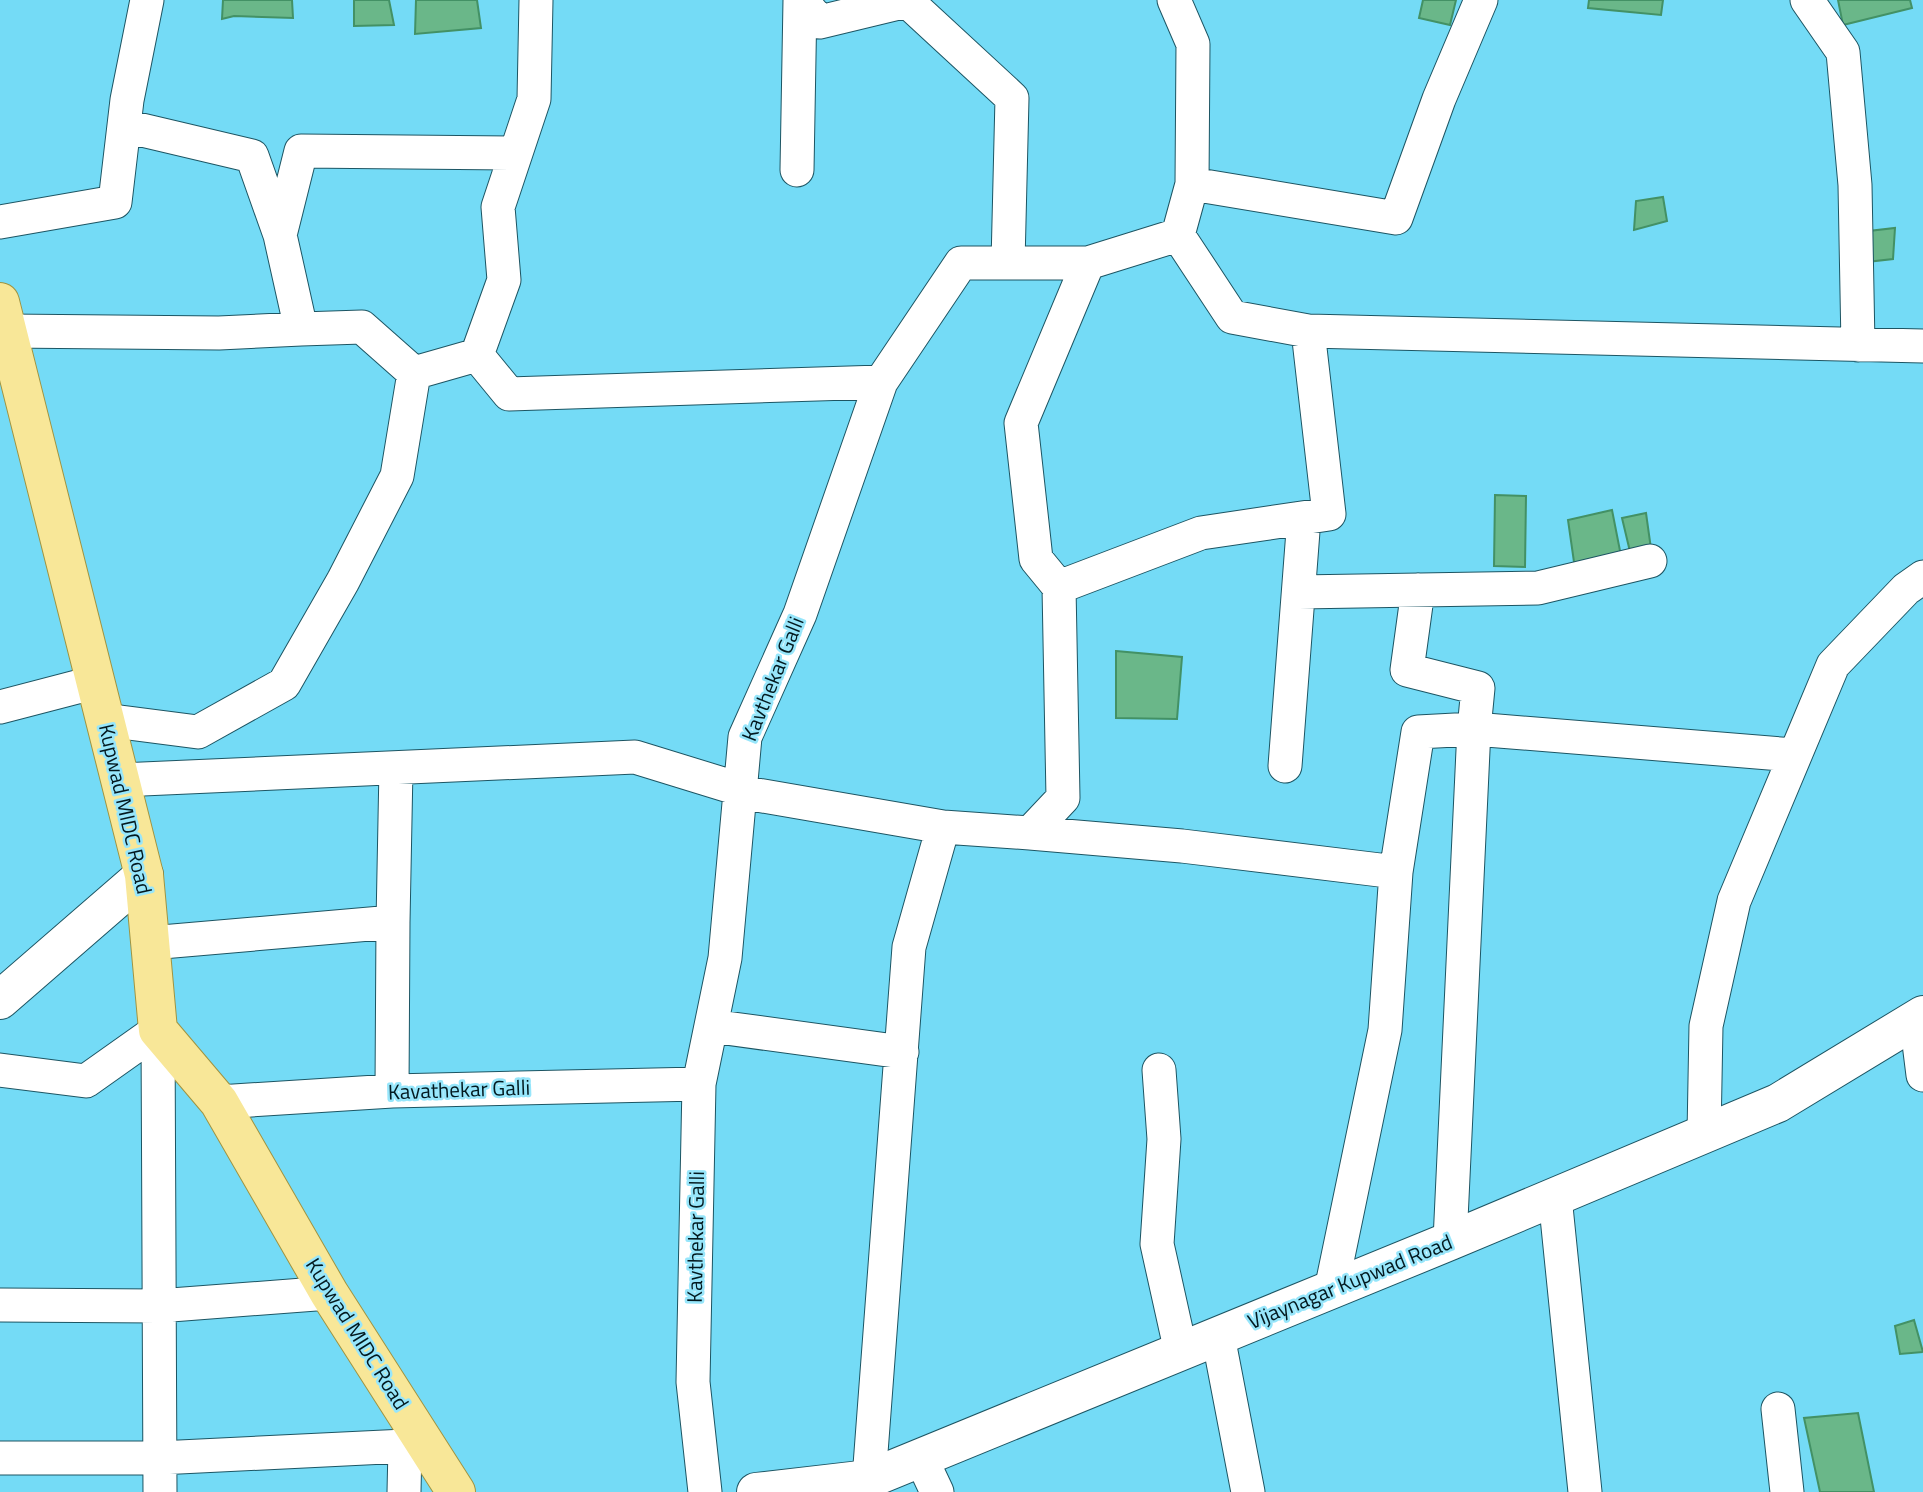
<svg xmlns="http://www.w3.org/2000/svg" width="1923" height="1492" viewBox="0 0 1923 1492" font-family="'Titillium Web',sans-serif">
  <rect width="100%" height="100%" fill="#74dbf6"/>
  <!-- building -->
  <path fill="#6ab789" stroke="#439165" stroke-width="2" d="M223 0H292L293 18 234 16 222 19Z
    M354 0H389L394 25 354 26Z
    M416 0H477L481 28 415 34Z
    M1423 0H1456L1450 25 1419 18Z
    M1589 0H1663L1661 15 1588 8Z
    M1838 0H1910L1912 8 1843 25Z
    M1663 197 1667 221 1634 230 1636 201Z
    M1895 228 1893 259 1866 262 1869 231Z
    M1495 495 1526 496 1525 567 1494 566Z
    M1612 510 1622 561 1575 569 1568 520Z
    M1646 513 1652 556 1632 560 1622 518Z
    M1116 651 1182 657 1177 719 1116 718Z
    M1914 1320 1923 1352 1900 1354 1895 1326Z
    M1858 1413 1874 1492H1820L1804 1418Z"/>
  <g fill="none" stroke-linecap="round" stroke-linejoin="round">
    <defs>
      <path id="street" d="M801 0 820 22 907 1 1012 98 1008 263
        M1807 0 1843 52 1855 185 1858 345
        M125 126 252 156 280 235 301 151 516 153
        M797 170 800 0
        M1192 184 1396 218 1439 99 1481 0
        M0 222 115 202 127 100 147 0
        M301 329 362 327 414 373
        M7 331 219 333 301 329 280 235
        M1308 331 1923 346
        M477 355 509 394 881 382 800 614 745 737 725 958 699 1084 693 1382 705 1492
        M414 373 477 355 504 280 498 207 534 99 536 0
        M881 382 961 263H1088
        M1059 587 1201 533 1329 514 1308 331 1232 317 1178 235
        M1299 592 1538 588 1650 561
        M0 707 96 682
        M105 720 198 732 284 684 343 581 397 476 414 373
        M1285 766 1304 518
        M120 780 635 757 739 789 740 792 943 827
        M1030 833 1182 846 1396 872
        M393 922 396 768
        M150 943 393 922 392 1091
        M1916 1019 1923 1075
        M711 1026 902 1052
        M158 1030 160 1492
        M0 1070 86 1081 158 1030
        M1159 1070 1164 1139 1157 1244 1181 1352
        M219 1102 392 1091 699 1084
        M1704 1134 1706 1026 1734 901 1833 665 1906 589 1923 577
        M1555 1197 1585 1492
        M1450 1241 1474 729 1794 755
        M1331 1290 1385 1030 1396 872 1418 732 1474 729 1478 688 1407 670 1418 590
        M0 1305 158 1306 329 1293
        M1218 1336 1248 1492
        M1778 1409 1787 1492
        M0 1458H159L426 1445
        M921 1458 937 1492
        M869 1479 909 947 943 827 1030 833 1063 798 1059 587 1036 559 1021 423 1088 263 1178 235 1192 184 1193 44 1174 0
        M404 1492 405 1447"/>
      <path id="secondary" d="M0 1000 144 875
        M756 1492 869 1479 1450 1241 1778 1103 1923 1015"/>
      <path id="primary" d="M0 302 144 875 158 1030 219 1102 329 1293 456 1492"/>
    </defs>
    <!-- street casing -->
    <use href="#street" stroke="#1d5563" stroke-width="35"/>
    <!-- secondary casing -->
    <use href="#secondary" stroke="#1d5563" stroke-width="40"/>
    <!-- primary casing -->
    <use href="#primary" stroke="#a09441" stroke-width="40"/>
    <!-- street -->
    <use href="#street" stroke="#fff" stroke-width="33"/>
    <!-- secondary -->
    <use href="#secondary" stroke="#fff" stroke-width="38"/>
    <!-- primary -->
    <use href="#primary" stroke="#f8e798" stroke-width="38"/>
  </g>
  <g text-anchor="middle" stroke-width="5" stroke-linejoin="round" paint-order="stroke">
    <!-- street labels -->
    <g font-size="21" fill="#03191f" stroke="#97e6fb">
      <text transform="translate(773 679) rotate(-68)" y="7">Kavthekar Galli</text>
      <text transform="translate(125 809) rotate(77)" y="7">Kupwad MIDC Road</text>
      <text transform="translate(459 1090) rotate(-2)" y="7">Kavathekar Galli</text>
      <text transform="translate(696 1237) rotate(-89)" y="7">Kavthekar Galli</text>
      <text transform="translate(1350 1282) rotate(-22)" y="7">Vijaynagar Kupwad Road</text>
      <text transform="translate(357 1334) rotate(58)" y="7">Kupwad MIDC Road</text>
    </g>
  </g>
</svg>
